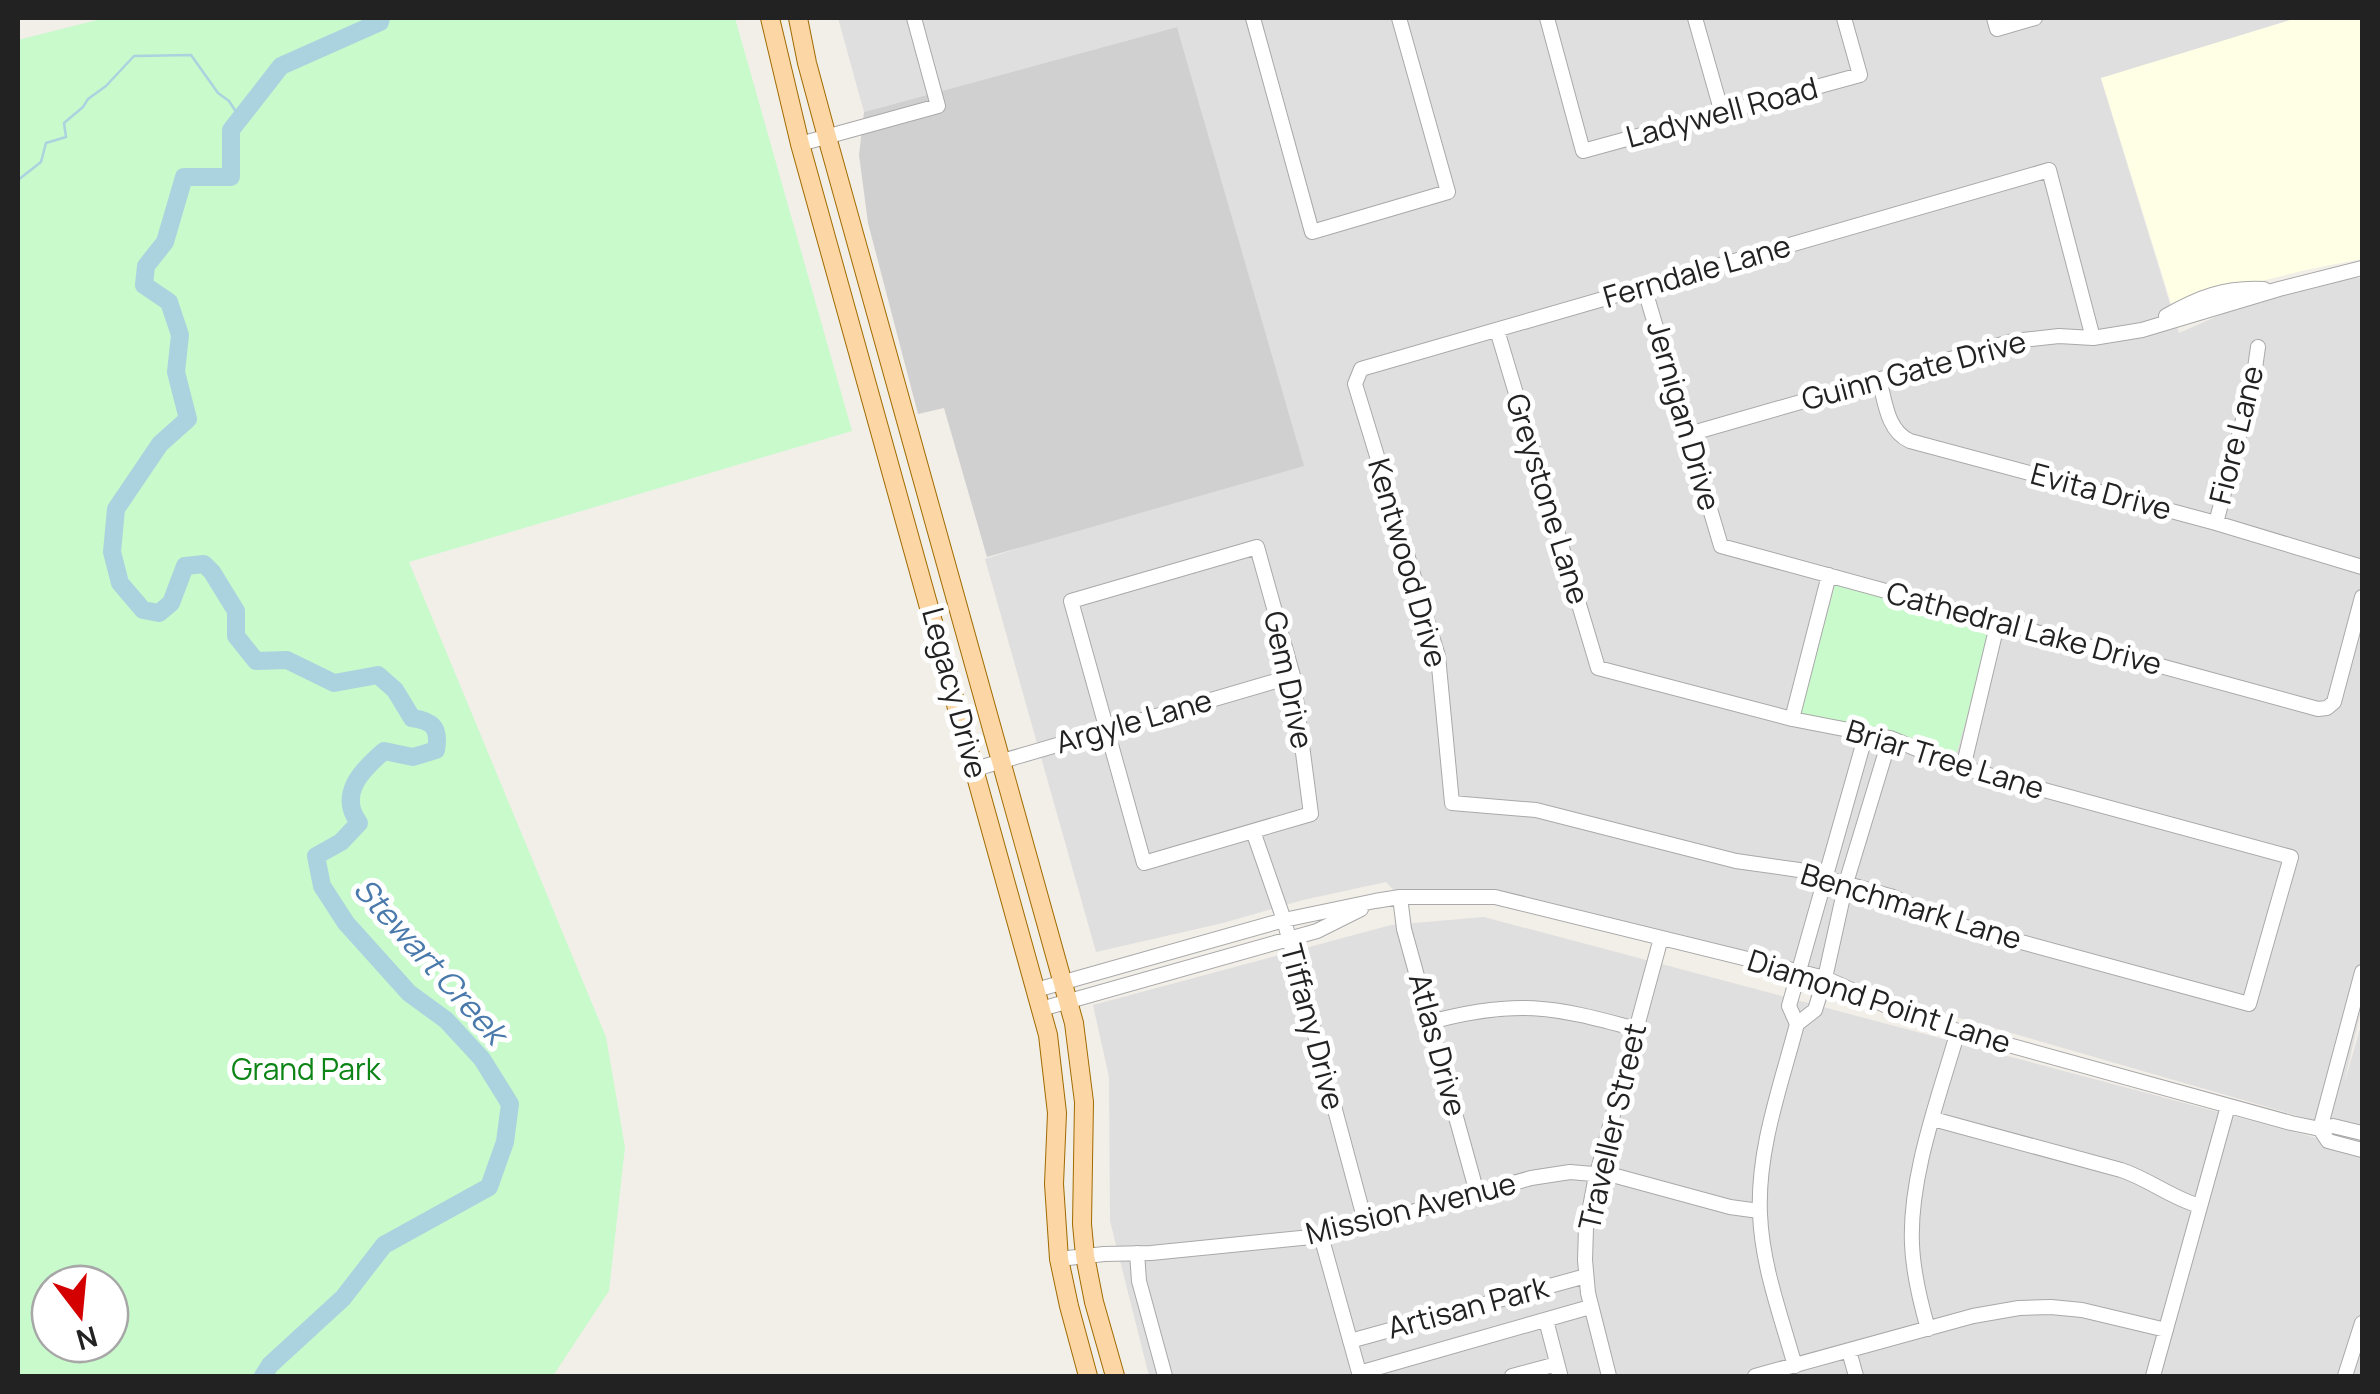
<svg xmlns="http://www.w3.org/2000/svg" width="2380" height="1394" viewBox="0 0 2380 1394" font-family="Manrope,sans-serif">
  <rect width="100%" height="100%" fill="#f2efe9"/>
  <!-- residential -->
  <path fill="#e0dfdf" d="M838 18H2297L2101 79 2179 333 2279 289 2329 276 2362 278V1006L2344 1084 2362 1022V1376H1149L1110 1221 1109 1077 1093 1005 1391 925 1484 917 2328 1141 2333 1126 1800 972 1495 897H1400L1386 882 1303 900 1223 923 1096 952 985 559 1301 457 1177 27 864 112Z"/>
  <!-- education -->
  <path fill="#ffffe5" d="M2297 18H2362V259L2310 269 2171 303 2101 78Z"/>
  <!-- religious -->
  <path fill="#d0d0d0" d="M1177 27 1304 466 987 557 944 408 918 414 868 223 859 155 864 112Z"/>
  <!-- park -->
  <path fill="#c8facc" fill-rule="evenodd" d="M105 18H735L852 431 409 562 606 1037 625 1147 609 1291 553 1376H18V40ZM50 1284H110V1344H50Z
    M1835 585 1992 628 1955 759 1799 716Z"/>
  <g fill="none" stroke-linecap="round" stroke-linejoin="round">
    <!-- stream -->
    <path stroke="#aad3df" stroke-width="2.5" d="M18 180 41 162 46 143 66 137 64 123 83 107 88 99 106 86 134 56 191 55 218 93 229 101 240 118"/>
    <!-- river -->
    <path stroke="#aad3df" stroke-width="18" d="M263 1376 270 1365 343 1298 384 1245 489 1187 505 1142 510 1104 482 1059 446 1020 409 993 346 923 322 886 316 856 341 842 359 823C337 794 363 769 384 751L413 757 436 750C440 728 433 721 412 718L395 690 378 675 334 683 287 660 256 661 236 636V611L212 572 204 564 185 566 171 603 159 613 143 610 120 583 112 552 116 509 160 444 188 419 176 372 180 335 169 302 144 285 146 266 165 242 184 177H231V130L281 66 380 22 381 18"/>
    <defs>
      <path id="minor" d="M1253 18 1312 232 1448 192 1399 18
        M1547 18 1583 151 1860 75 1844 18
        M1695 18 1722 113
        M1994 18 1997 29 2035 18
        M800 144 938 106 914 18
        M1644 287 1721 546 2318 709 2327 708 2334 702 2362 597
        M2166 316C2199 297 2225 287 2264 289
        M1497 330 1598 668 1792 719 1890 738 1963 768 2291 857 2249 1004 1944 921 1893 897 1799 870 1736 861 1536 810 1452 803 1438 656 1355 384 1361 369 2049 170 2093 338
        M1879 379C1885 401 1887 431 1910 441L2216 523 2362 567
        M1689 434 2013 341 2059 336 2093 338 2142 330 2279 289 2362 268
        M2216 523 2253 382 2258 347
        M1257 547 1293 676 1311 814 1144 863 1071 601Z
        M1792 719 1829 575
        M1963 768 1998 621
        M975 769 1293 676
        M1253 831 1284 920 1366 1225
        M1400 897 1404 929 1477 1193
        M1036 990 1284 920 1375 901 1400 897H1495L1825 978 1898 1011 1958 1031 2291 1123 2320 1129 2333 1126 2362 1133
        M1041 1009 1317 931 1361 909
        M1430 1022C1516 999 1552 1006 1636 1029
        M1797 1024 1815 1010 1825 978 1846 883 1890 738
        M1933 1119 2121 1170C2149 1179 2171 1198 2200 1206
        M2320 1129 2362 972
        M2320 1129 2328 1141 2362 1150
        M1321 1236 1360 1376
        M1137 1253 1139 1281 1165 1376
        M1059 1259 1104 1254 1151 1253 1311 1237 1366 1225 1531 1178 1570 1172 1616 1176 1730 1207 1759 1211
        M1546 1320 1560 1374 1558 1376
        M1928 1329C1920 1301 1913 1273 1912 1244 1909 1176 1939 1097 1958 1031
        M1350 1341 1586 1276
        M1849 1351 1856 1376
        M1795 1366C1781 1316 1762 1266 1760 1214 1757 1150 1781 1085 1797 1024L1789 1006 1866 734
        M1359 1373 1590 1307
        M1512 1376 1557 1364
        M1609 1376 1588 1293 1585 1260 1586 1228 1595 1181 1661 938
        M1755 1376 1973 1316 2019 1308 2051 1307 2082 1310 2166 1330
        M2153 1376 2228 1106
        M2345 1376 2362 1323"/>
      <path id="major" d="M770 18 800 144 1048 1035 1057 1113 1054 1184 1059 1259 1069 1306 1088 1376
        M798 18 807 63 827 137 1074 1023 1084 1102 1082 1224 1085 1256 1094 1302 1115 1376"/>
    </defs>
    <!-- minor casing -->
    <use href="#minor" stroke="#a9a9a9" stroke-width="16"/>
    <!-- major casing -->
    <use href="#major" stroke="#a06b00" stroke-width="20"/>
    <!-- minor -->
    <use href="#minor" stroke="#fff" stroke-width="14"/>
    <!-- major -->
    <use href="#major" stroke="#fcd6a4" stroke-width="18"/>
  </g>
  <g text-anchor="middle" stroke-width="10" stroke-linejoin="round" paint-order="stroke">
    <!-- street labels -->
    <g font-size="30" fill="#222" stroke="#fff">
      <text transform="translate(1722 113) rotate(-15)" y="10">Ladywell Road</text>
      <text transform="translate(1697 272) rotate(-16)" y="10">Ferndale Lane</text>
      <text transform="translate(1914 371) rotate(-15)" y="10">Guinn Gate Drive</text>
      <text transform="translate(1683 416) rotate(74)" y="10">Jernigan Drive</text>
      <text transform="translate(2237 435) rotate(-76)" y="10">Fiore Lane</text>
      <text transform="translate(2101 492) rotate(15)" y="10">Evita Drive</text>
      <text transform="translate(1547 499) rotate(73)" y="10">Greystone Lane</text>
      <text transform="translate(1407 563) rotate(74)" y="10">Kentwood Drive</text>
      <text transform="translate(2024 629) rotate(15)" y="10">Cathedral Lake Drive</text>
      <text transform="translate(1288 680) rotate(78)" y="10">Gem Drive</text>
      <text transform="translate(954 693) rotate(75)" y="10">Legacy Drive</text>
      <text transform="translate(1134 722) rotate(-16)" y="10">Argyle Lane</text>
      <text transform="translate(1945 760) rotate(17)" y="10">Briar Tree Lane</text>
      <text transform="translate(1911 907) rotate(17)" y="10">Benchmark Lane</text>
      <text transform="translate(1879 1002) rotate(18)" y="10">Diamond Point Lane</text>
      <text transform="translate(1312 1027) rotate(75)" y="10">Tiffany Drive</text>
      <text transform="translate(1437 1045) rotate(75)" y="10">Atlas Drive</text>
      <text transform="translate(1613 1127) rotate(-77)" y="10">Traveller Street</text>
      <text transform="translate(1411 1209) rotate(-14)" y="10">Mission Avenue</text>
      <text transform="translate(1468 1308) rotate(-15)" y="10">Artisan Park</text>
    </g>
    <!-- park labels -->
    <g font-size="30" fill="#0c8416" stroke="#fff">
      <text x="306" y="1080">Grand Park</text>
    </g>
    <!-- water labels -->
    <g font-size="32" font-style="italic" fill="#4a7aab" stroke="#fff">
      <text transform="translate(430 961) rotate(48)" y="11">Stewart Creek</text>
    </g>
  </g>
  <!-- border -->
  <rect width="2380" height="1394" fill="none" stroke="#222222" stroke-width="40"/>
  <!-- north arrow -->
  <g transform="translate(80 1314) rotate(164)"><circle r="48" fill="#ffffff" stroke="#a7a7a7" stroke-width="2.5"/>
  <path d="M0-8L18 38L0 25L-18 38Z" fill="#d40000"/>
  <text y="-15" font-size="28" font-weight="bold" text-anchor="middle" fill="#222222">N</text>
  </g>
</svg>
